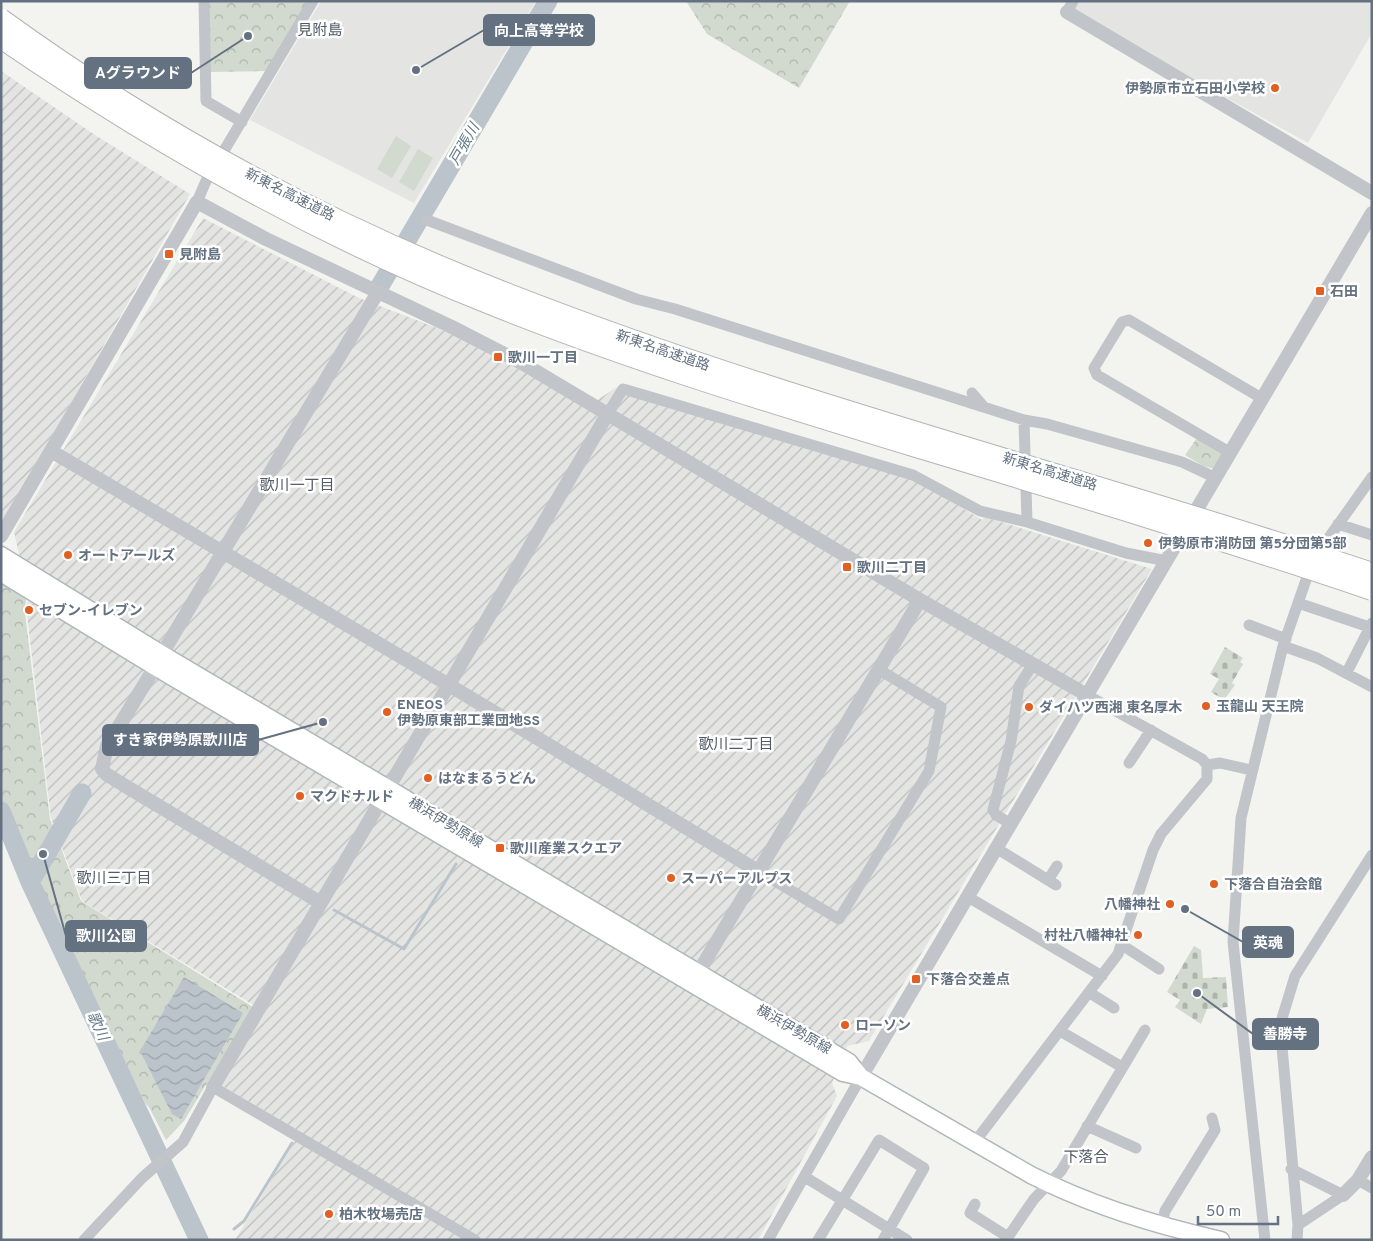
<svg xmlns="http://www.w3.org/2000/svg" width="1373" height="1241" viewBox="0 0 1373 1241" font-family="Overpass,'Noto Sans JP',sans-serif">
  <defs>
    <pattern id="industrial-furrows" width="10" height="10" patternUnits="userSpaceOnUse" patternTransform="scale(1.25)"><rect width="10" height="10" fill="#e4e5e3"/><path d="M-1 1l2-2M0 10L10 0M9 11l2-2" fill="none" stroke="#bcbebd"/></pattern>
    <pattern id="cemetery-stones" width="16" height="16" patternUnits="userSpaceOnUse" patternTransform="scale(1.25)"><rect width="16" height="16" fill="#d2d9cf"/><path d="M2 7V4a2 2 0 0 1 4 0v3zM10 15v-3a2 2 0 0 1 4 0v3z" fill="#aeb4ad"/></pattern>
    <pattern id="park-crowns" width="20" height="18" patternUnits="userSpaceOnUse" patternTransform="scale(1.25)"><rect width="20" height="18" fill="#d2d9cf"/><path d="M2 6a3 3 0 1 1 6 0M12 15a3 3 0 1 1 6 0" fill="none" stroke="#aeb4ad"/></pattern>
    <pattern id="water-waves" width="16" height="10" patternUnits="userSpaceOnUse" patternTransform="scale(1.25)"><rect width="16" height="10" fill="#bac4ca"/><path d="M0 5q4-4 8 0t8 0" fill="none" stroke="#9ba4a9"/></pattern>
  </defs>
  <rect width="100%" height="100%" fill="#f3f4ef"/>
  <!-- built -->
  <path fill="#e4e5e3" d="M321 1H536L414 203 250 120Z
    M1077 1H1372V33L1308 143 1075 13 1073 8Z"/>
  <!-- industrial -->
  <path fill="url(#industrial-furrows)" d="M1 71 95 135 190 194 5 519 1 520Z
    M203 218 359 298 476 343 585 408 617 387 896 475 900 470 982 520 985 517 1152 569 869 1041 847 1046 832 1083 837 1096 758 1240H235L300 1132 219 1084 255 1006 82 901 51 818 26 606 29 599 14 532Z"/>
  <!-- cemetery -->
  <path fill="url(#cemetery-stones)" d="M1225 647 1243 658 1240 662 1243 664 1232 683 1235 685 1224 700 1211 692 1219 679 1210 674Z
    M1194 946 1201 950 1203 978 1226 977 1228 1007 1207 1009 1201 1024 1175 1007 1180 1000 1167 992Z"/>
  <!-- park -->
  <path fill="url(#park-crowns)" d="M207 1H308L267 71 209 72Z
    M686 1H850L799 88 707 34Z
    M1197 438 1222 452 1223 456 1215 469 1203 466 1185 455Z
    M1 583 26 598 25 613 50 819 81 901 253 1007 184 1121 166 1140 149 1107 145 1103 32 874 1 798Z"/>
  <!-- garden -->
  <path fill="#d2d9cf" d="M396 136 411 146 392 178 377 169Z
    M418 149 433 158 414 191 399 182Z"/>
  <!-- water -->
  <path fill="url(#water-waves)" d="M184 977 243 1013 181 1119 172 1114 140 1051Z"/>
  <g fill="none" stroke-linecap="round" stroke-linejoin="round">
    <!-- stream -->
    <path stroke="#bac4ca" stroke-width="3" d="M334 910 404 949 456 864
      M234 1229 244 1221 292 1143"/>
    <!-- river -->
    <path stroke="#bac4ca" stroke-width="19" d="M380 286 548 1
      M1 811 30 882 199 1240
      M52 845 82 793
      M30 882 49 850"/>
    <defs>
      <path id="primary" d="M1 555 162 654 849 1062 861 1077
        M1 573 155 667 843 1073 861 1077 1031 1175C1092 1206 1154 1225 1221 1240"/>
    </defs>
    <!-- primary casing -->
    <use href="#primary" stroke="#b2b6ba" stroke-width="19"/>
    <!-- minor -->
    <path stroke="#c1c4c8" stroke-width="11" d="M204 1 206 101 242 122
      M1067 12 1073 1
      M197 202 206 181 313 1
      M427 220 636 299 675 309 1024 420 1047 424 1182 462 1216 478
      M972 393 984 407
      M607 415 623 389 627 390 913 475 980 511 1027 522 1126 553 1167 561
      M1024 420 1027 522
      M1231 453 1097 375 1094 368 1122 322 1129 320 1263 399
      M1338 524 1372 535
      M1298 603 1372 628
      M1249 625 1286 639
      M1283 646 1317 658 1372 687
      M1347 672 1372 623
      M1129 763 1151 730
      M1207 765 1220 763 1251 770
      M1011 824 996 815 993 810 1011 741 1019 686 1033 664
      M996 848 1056 885
      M758 871 839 919 929 771 941 707 878 669
      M1048 880 1057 866
      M968 897 1102 976
      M1122 945 1159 969
      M1090 993 1114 1008
      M1060 1031 1122 1067
      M1087 1126 1136 1148
      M974 1143 1118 954 1153 850 1161 834 1207 779V765L1202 759 1087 695
      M1291 1169 1343 1195 1298 1225
      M805 1177 907 1240
      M1358 1180 1372 1188
      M975 1204 970 1213 1008 1237
      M1161 1227 1165 1211 1215 1130 1212 1118
      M84 1240 142 1178 183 1142 213 1087 475 1240
      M768 1240 861 1077
      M818 1240 879 1140 924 1168 883 1240
      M1006 1240 1034 1199 1061 1171 1145 1030
      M1265 1240 1233 942 1241 818 1283 646 1313 560 1372 477
      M1297 1240 1298 1225 1280 1025 1295 976 1372 855"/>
    <!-- tertiary -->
    <path stroke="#c1c4c8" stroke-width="14" d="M1067 12 1372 193
      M51 451 449 685 758 871
      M1 536 197 202 266 239 452 327 522 363 920 600 1087 695
      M162 654 378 292
      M155 667 107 746 102 769 106 774 127 787 321 903
      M698 973 920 600
      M861 1077 1372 213
      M213 1087 607 415
      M1343 1195 1358 1180 1372 1157"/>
    <!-- primary -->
    <use href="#primary" stroke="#fff" stroke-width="16"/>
    <defs>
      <path id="motorway-bridge" d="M1 19C151 128 319 219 491 287 778 401 1079 475 1372 573
        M1 38C153 142 314 234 485 302 626 359 771 403 916 447 1069 493 1221 539 1372 590"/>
    </defs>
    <!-- motorway-bridge casing -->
    <use href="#motorway-bridge" stroke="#b2b5b8" stroke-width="22" stroke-linecap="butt"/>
    <!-- motorway-bridge -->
    <use href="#motorway-bridge" stroke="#fff" stroke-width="20"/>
  </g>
  <!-- markers -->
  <g fill="#e25e21" stroke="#fff" stroke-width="2">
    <circle cx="1275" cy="88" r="5"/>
    <rect x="164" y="249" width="10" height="10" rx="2.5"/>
    <rect x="1315" y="286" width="10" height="10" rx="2.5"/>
    <rect x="493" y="352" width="10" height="10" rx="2.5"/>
    <circle cx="1148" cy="543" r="5"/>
    <circle cx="68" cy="555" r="5"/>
    <rect x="842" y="562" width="10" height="10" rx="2.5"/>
    <circle cx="29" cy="610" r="5"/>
    <circle cx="1206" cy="706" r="5"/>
    <circle cx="1029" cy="707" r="5"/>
    <circle cx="387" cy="712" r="5"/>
    <circle cx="428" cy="778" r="5"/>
    <circle cx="300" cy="796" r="5"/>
    <rect x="495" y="843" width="10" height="10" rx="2.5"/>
    <circle cx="671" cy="878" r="5"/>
    <circle cx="1214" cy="884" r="5"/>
    <circle cx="1170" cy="904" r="5"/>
    <circle cx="1138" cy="935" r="5"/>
    <rect x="911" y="974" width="10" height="10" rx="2.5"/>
    <circle cx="845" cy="1025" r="5"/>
    <circle cx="329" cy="1214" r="5"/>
  </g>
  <g text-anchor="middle" stroke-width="5" stroke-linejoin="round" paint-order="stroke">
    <!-- poi labels -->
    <g font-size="14" font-weight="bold" fill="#637181" stroke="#fff" text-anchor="start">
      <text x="1265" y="93" text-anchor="end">伊勢原市立石田小学校</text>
      <text x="179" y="259">見附島</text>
      <text x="1330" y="296">石田</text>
      <text x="508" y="362">歌川一丁目</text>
      <text x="1158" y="548">伊勢原市消防団 第5分団第5部</text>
      <text x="78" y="560">オートアールズ</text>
      <text x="857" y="572">歌川二丁目</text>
      <text x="39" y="615">セブン-イレブン</text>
      <text x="397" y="709">ENEOS<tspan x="397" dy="16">伊勢原東部工業団地SS</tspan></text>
      <text x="1216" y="711">玉龍山 天王院</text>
      <text x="1039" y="712">ダイハツ西湘 東名厚木</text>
      <text x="438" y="783">はなまるうどん</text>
      <text x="310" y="801">マクドナルド</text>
      <text x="510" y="853">歌川産業スクエア</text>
      <text x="681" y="883">スーパーアルプス</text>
      <text x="1224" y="889">下落合自治会館</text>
      <text x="1160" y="909" text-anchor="end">八幡神社</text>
      <text x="1128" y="940" text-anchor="end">村社八幡神社</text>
      <text x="926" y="984">下落合交差点</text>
      <text x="855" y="1030">ローソン</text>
      <text x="339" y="1219">柏木牧場売店</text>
    </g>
    <!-- street labels -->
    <g font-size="14" fill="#637181" stroke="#fff">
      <text transform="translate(290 194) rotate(27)" y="5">新東名高速道路</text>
      <text transform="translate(663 350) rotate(19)" y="5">新東名高速道路</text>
      <text transform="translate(1050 471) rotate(17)" y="5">新東名高速道路</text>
      <text transform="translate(446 822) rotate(31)" y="5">横浜伊勢原線</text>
      <text transform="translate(794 1029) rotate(30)" y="5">横浜伊勢原線</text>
    </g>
    <!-- neighbourhood labels -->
    <g font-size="15" fill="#515b66" stroke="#fff">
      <text x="320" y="35">見附島</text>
      <text x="297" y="490">歌川一丁目</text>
      <text x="736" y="749">歌川二丁目</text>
      <text x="114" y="883">歌川三丁目</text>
      <text x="1086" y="1162">下落合</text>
    </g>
    <!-- water labels -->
    <g font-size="15" font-style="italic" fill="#637985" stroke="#fff">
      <text transform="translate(464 144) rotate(-60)" y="5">戸張川</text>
      <text transform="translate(98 1026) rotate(65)" y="5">歌川</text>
    </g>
  </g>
  <!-- callouts -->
  <path fill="none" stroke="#637181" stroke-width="2" d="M416 70L484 30M248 36L191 73M323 722L258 740M43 854L66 936M1185 909L1243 942M1197 993L1253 1034"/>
  <g fill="#637181" stroke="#fff" stroke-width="2">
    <circle cx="416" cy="70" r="5"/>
    <circle cx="248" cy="36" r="5"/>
    <circle cx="323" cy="722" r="5"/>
    <circle cx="43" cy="854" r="5"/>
    <circle cx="1185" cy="909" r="5"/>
    <circle cx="1197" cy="993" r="5"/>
  </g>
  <g fill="#637181" stroke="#637181" stroke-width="2">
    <rect x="484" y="15" width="110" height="30" rx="5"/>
    <rect x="85" y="58" width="106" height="30" rx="5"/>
    <rect x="103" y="725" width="155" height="30" rx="5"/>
    <rect x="66" y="921" width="80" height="30" rx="5"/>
    <rect x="1243" y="927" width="50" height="30" rx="5"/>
    <rect x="1253" y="1019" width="65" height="30" rx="5"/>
  </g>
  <g font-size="15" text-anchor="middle" font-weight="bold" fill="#fff">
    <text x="539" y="36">向上高等学校</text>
    <text x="138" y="78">Aグラウンド</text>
    <text x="180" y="745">すき家伊勢原歌川店</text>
    <text x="106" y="941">歌川公園</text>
    <text x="1268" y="948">英魂</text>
    <text x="1285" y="1039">善勝寺</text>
  </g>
  <!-- border -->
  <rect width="1373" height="1241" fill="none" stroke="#637181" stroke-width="5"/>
  <!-- scale -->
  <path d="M1198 1216v8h80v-8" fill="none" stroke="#637181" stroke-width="2.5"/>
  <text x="1206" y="1216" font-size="15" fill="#637181" stroke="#ffffff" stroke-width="4" paint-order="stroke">50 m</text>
</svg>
